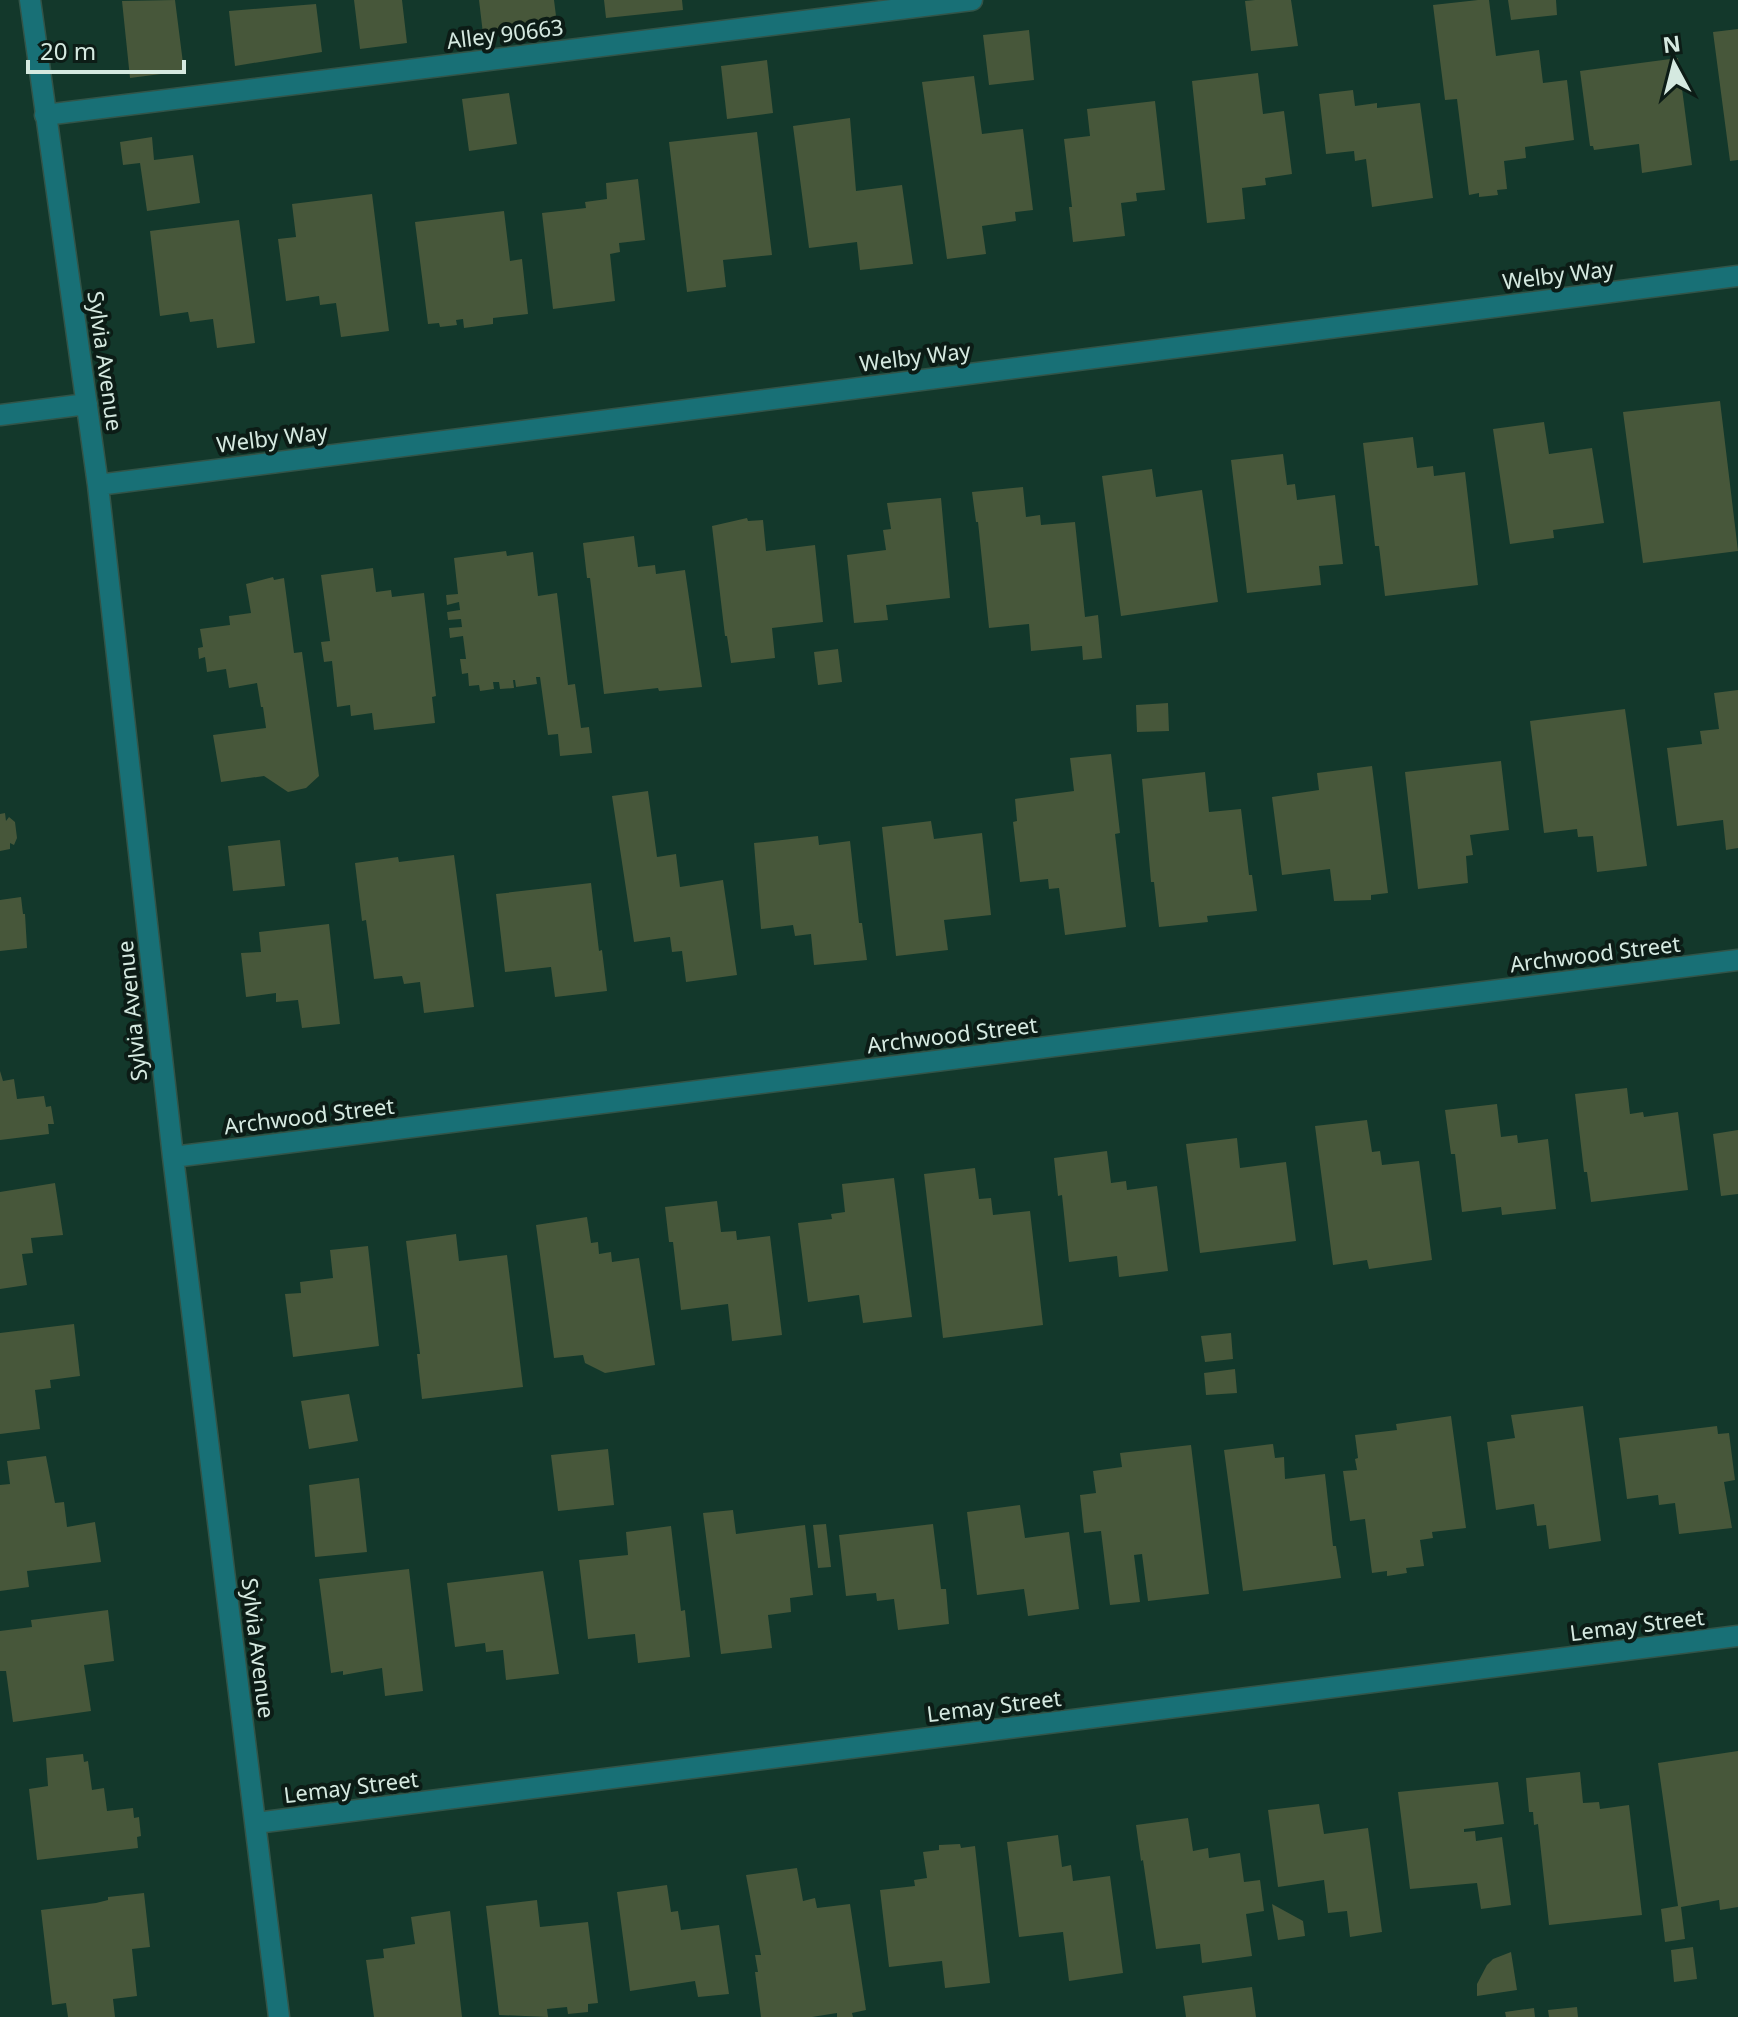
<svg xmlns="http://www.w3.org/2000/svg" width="1738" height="2017" viewBox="0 0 1738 2017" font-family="'Noto Sans',sans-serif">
  <rect width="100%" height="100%" fill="#13382b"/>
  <!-- building -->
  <path fill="#47573a" d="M175 0 184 71 130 78 122 1Z
    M354 0H402L407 43 360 49Z
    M479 0H554L557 24 483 34Z
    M604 0H682L683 10 606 18Z
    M1255 0H1291L1298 46 1251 51 1245 1Z
    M1478 0H1489L1496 56 1539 50 1543 83 1567 80 1574 140 1525 147 1526 158 1504 161 1507 189 1497 190 1498 195 1479 197V193L1469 195 1457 99 1445 100 1433 5Z
    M1508 0H1556L1557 15 1511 20Z
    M316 4 322 52 235 66 229 11Z
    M1738 29V160L1730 161 1713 32Z
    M1029 30 1034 80 989 85 983 35Z
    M1678 58 1692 165 1642 173 1639 144 1594 150 1593 146H1590L1580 71Z
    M767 60 773 113 727 119 721 66Z
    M1258 73 1263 114 1284 111 1292 174 1265 178 1266 185 1242 188 1245 219 1207 223 1192 81Z
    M974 76 982 134 1023 129 1033 210 1015 212 1016 221 982 226 986 254 947 259 922 82Z
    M1353 90 1355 106 1377 103V108L1420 103 1433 198 1372 207 1366 159 1355 161 1354 151 1326 154 1319 94Z
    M509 93 517 144 469 151 462 99Z
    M1155 101 1165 190 1136 193 1137 201 1121 203 1125 236 1073 242 1069 207H1072L1064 139 1090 136 1087 109Z
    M850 118 856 191 902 185 913 264 860 270 857 242 809 248 793 126Z
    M757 132 772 255 723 260 726 287 687 292 669 142Z
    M152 137 154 160 193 155 200 203 147 211 140 163 123 165 120 142Z
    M638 179 645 240 619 243 620 252 610 254 615 301 553 309 542 213 586 208 585 202 607 199 606 183Z
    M372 194 389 331 341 337 336 303 320 305 319 296 286 301 278 239 296 237 292 204Z
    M504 211 510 261 522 259 528 314 493 318V324L464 328 463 319 456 320 457 325 440 327 439 323 428 324 415 222Z
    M239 220 255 343 217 348 213 319 190 322 188 312 160 316 150 231Z
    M1720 401 1738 551 1643 563 1623 412Z
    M1544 422 1549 454 1592 448 1604 523 1553 530 1554 538 1510 544 1493 429Z
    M1413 437 1417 468 1433 466 1434 476 1465 472 1478 585 1385 596 1379 546H1375L1363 443Z
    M1283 454 1287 485 1295 484 1297 500 1335 495 1343 564 1319 566 1321 585 1247 593 1231 460Z
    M1152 469 1156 497 1202 490 1218 602 1121 616 1102 476Z
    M1023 487 1026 517 1040 515 1041 525 1075 522 1085 617 1098 615 1102 658 1083 660 1082 646 1031 651 1029 624 989 628 978 522H976L972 492Z
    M941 498 950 598 886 605 888 620 854 623 847 555 886 550 883 530 891 529 887 503Z
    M747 518 748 521 763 520 766 551 815 545 823 622 772 628 775 658 731 663 727 636H725L712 526Z
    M634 536 638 567 655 565 656 574 685 570 702 687 659 691 658 688 604 694 590 578H587L583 543Z
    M506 551 507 556 533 552 538 596 557 593 568 685 575 684 581 728 589 727 592 753 560 756 558 734 548 735 540 677H536L537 684 516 687 515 680H513L514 688 500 689 499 682H493L494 689 480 691 479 685 469 686 468 673 462 674 460 659H466L463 636 450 638 449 628 462 627 461 619 448 620 447 612 460 610 459 602 447 605 446 595 458 594 454 558Z
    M373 568 376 592 391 590 392 597 424 593 436 696 432 697 435 723 374 730 372 713 351 716 350 705 337 707 332 661 324 662 321 642 330 641 321 575Z
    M273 577 274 580 284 578 294 653 302 652 319 776 306 788 288 792 264 776 221 782 213 735 266 728 263 707H261L257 683 229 688 226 669 207 672 205 657 199 659 198 648 203 647 200 629 230 625 229 616 251 613 246 584Z
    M838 649 842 682 818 685 814 652Z
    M1738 690V848L1726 850 1723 820 1677 826 1667 748 1702 744 1700 731 1719 729 1714 693Z
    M1168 703 1169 731 1137 732 1136 705Z
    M1625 709 1647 866 1597 872 1593 836 1578 837 1577 829 1544 833 1530 721Z
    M1111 754 1120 833 1115 834 1126 927 1065 935 1059 888 1049 889 1048 879 1020 882 1013 822 1017 821 1015 799 1074 791 1070 758Z
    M1501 761 1509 830 1470 835 1473 855 1466 856 1468 883 1418 889 1405 772Z
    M1372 766 1388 893 1371 895V900L1334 901 1330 869 1282 875 1272 797 1319 790 1317 773Z
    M1205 772 1209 812 1241 809 1249 875H1252L1257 911 1207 916 1208 922 1159 927 1154 882H1151L1142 779Z
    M648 791 657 857 676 854 680 887 723 880 737 975 686 982 682 951 672 952 670 937 634 942 612 796Z
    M5 813 6 821 9 817 15 822 17 838 14 845 10 843V849L0 851V814Z
    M931 821 934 839 982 833 991 915 944 920 948 950 896 956 882 827Z
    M818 836 819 845 850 841 859 923H862L867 960 814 965 811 934 795 936 793 925 761 929 754 843Z
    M280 840 285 886 233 891 228 846Z
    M454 855 474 1007 424 1013 420 982 404 984 402 976 374 979 366 920 362 921 355 863 398 857 399 862Z
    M591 883 599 951 602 950 607 991 555 997 551 967 505 972 496 894Z
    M21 897 23 914H25L27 948 0 951V900Z
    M329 924 340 1024 302 1028 298 1000 276 1002V993L246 997 241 953 261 952 259 932Z
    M0 1071 3 1081 14 1079 17 1099 44 1096 46 1107 51 1106 54 1124H48L49 1134 0 1140Z
    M1627 1088 1630 1114 1643 1112 1644 1117 1678 1112 1688 1190 1591 1202 1587 1172H1584L1575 1094Z
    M1497 1104 1501 1137 1517 1135 1518 1143 1548 1139 1556 1209 1502 1215 1501 1207 1462 1212 1455 1154H1451L1445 1110Z
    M1367 1120 1372 1152 1380 1151 1382 1165 1419 1161 1432 1260 1369 1269 1367 1260 1333 1265 1315 1126Z
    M1738 1130V1194L1721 1196 1713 1134Z
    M1237 1138 1240 1168 1286 1162 1296 1241 1200 1253 1186 1144Z
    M1107 1151 1111 1183 1126 1181 1127 1190 1157 1186 1168 1271 1119 1277 1117 1256 1069 1262 1062 1195 1058 1196 1054 1158Z
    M975 1168 979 1199 991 1198 993 1215 1030 1211 1043 1325 943 1338 924 1174Z
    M894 1178 912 1317 863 1323 859 1295 808 1302 798 1223 832 1219 831 1214 845 1212 842 1184Z
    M55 1183 63 1235 31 1238 33 1253 22 1254 27 1285 0 1289V1192Z
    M717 1201 721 1232 736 1231 737 1240 770 1236 782 1335 732 1341 728 1304 681 1310 673 1242H669L665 1207Z
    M587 1217 591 1243 598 1242 599 1254 611 1252 612 1262 639 1258 655 1365 605 1373 585 1363 583 1355 554 1358 536 1225Z
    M456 1234 459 1261 507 1255 523 1387 422 1399 417 1354H420L406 1241Z
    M368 1246 379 1346 293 1357 285 1294 301 1293 300 1282 333 1278 330 1250Z
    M74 1324 80 1376 50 1380 51 1388 35 1390 40 1429 0 1434V1333Z
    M1231 1333 1233 1359 1205 1362 1201 1336Z
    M1235 1369 1237 1393 1206 1395 1204 1373Z
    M349 1394 358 1441 309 1449 301 1401Z
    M1583 1406 1601 1541 1549 1549 1546 1525 1537 1526 1534 1504 1496 1510 1487 1442 1515 1438 1511 1415Z
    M1451 1416 1466 1528 1432 1532 1433 1538 1420 1540 1424 1566 1406 1568 1407 1573 1387 1576V1571L1372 1573 1365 1519 1350 1521 1343 1471 1357 1470 1355 1459 1358 1458 1355 1435 1397 1430 1396 1424Z
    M1717 1426 1718 1434 1729 1433 1735 1480 1724 1482 1732 1528 1679 1534 1675 1503 1659 1505 1658 1495 1627 1499 1619 1438Z
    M1273 1444 1275 1458 1284 1457 1285 1479 1325 1474 1333 1546H1336L1341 1578 1243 1591 1224 1450Z
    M1191 1445 1209 1594 1148 1601 1142 1554 1134 1555 1140 1602 1110 1605 1101 1531 1084 1533 1080 1495 1096 1493 1093 1471 1122 1467 1120 1453Z
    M608 1449 614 1505 558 1511 551 1455Z
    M46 1456 55 1503 64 1502 67 1527 95 1522 101 1562 27 1571 29 1587 0 1591V1485L10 1484 7 1461Z
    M359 1478 367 1552 315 1557 309 1485Z
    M1020 1505 1025 1538 1069 1532 1079 1609 1028 1616 1024 1589 977 1595 967 1512Z
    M733 1510 736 1534 805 1525 813 1595 790 1598 791 1612 768 1615 772 1648 721 1654 703 1513Z
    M826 1524 831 1567 818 1568 813 1525Z
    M933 1524 941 1589H946L949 1624 898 1630 894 1599 877 1601 876 1593 846 1596 839 1535Z
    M671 1526 681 1611 685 1610 690 1657 638 1663 635 1634 588 1639 579 1560 628 1555 626 1532Z
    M409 1569 423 1691 385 1696 382 1668 343 1675V1671L331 1673 319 1579Z
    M543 1571 559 1674 506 1680 503 1650 486 1652 485 1643 455 1647 447 1583Z
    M108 1610 114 1661 84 1665 91 1711 13 1722 6 1671H0V1631L32 1627 31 1620Z
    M1738 1751V1907L1720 1910 1719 1900 1681 1907 1685 1939 1665 1942 1661 1909 1678 1906 1658 1763Z
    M83 1754 84 1762 88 1761 92 1790 104 1788 107 1811 133 1808 134 1818 139 1817 141 1836 137 1837 138 1848 37 1860 29 1789 48 1786 46 1758Z
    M1580 1772 1583 1803 1599 1802 1600 1809 1629 1805 1642 1915 1549 1925 1538 1824 1534 1825 1533 1812H1529L1526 1778Z
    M1498 1782 1504 1824 1464 1829V1832L1475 1831 1476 1841 1502 1837 1511 1905 1481 1909 1477 1883 1410 1889 1398 1792Z
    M1319 1804 1324 1834 1368 1828 1382 1932 1350 1937 1347 1911 1328 1913 1324 1880 1278 1887 1268 1810Z
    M1188 1818 1193 1851 1208 1848 1209 1858 1240 1853 1244 1882 1260 1880 1264 1911 1246 1914 1252 1956 1202 1963 1200 1944 1156 1949 1143 1860 1141 1861 1136 1825Z
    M1058 1835 1062 1867 1071 1865 1073 1881 1110 1876 1123 1973 1069 1981 1063 1932 1019 1937 1007 1842Z
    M960 1844 961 1848 975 1846 990 1983 945 1988 942 1961 889 1967 880 1890 915 1886 914 1880 927 1878 923 1852 939 1850V1845Z
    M797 1868 803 1901 815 1898 817 1908 850 1904 866 2010 852 2013 853 2017H837V2013L812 2017H761L755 1972H758L755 1955H761L746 1875Z
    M667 1885 671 1912 678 1911 681 1930 719 1925 729 1994 698 1997 695 1981 630 1991 617 1892Z
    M144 1893 150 1947 132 1949 137 1996 113 1999 115 2017H68L66 2003 52 2005 41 1910 96 1903 108 1900V1897Z
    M537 1900 540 1927 588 1922 598 2003 588 2004V2012L568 2014 567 2007 547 2009 548 2017 499 2015 486 1906Z
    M1272 1904 1303 1921 1305 1936 1278 1940Z
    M450 1911 462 2017H374L366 1960 384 1958 383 1949 415 1944 411 1917Z
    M1693 1947 1697 1979 1674 1982 1671 1950Z
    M1511 1952 1517 1990 1477 1996V1984L1487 1965 1493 1959Z
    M1252 1987 1256 2017H1186L1183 1996Z
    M1577 2007 1578 2017H1549L1548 2010Z
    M1534 2008 1535 2017H1506L1505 2012Z"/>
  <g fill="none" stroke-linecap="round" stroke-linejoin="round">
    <defs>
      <path id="minor" d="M30 0 98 485 173 1157 279 2017
        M45 115 972 0
        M0 415 87 404
        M98 485 1738 276
        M173 1157 1738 960
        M256 1823 1738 1636"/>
    </defs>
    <!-- minor casing -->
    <use href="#minor" stroke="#325448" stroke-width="23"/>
    <!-- minor -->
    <use href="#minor" stroke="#187076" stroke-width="20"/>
  </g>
  <g text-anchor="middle" stroke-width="8" stroke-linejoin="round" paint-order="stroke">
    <!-- street labels -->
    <g font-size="22" fill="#d5e9e0" stroke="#0c1c16">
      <text transform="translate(505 34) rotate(-7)" y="8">Alley 90663</text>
      <text transform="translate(1558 275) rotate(-7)" y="8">Welby Way</text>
      <text transform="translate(915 357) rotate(-7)" y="8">Welby Way</text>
      <text transform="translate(105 361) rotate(82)" y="8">Sylvia Avenue</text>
      <text transform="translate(272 438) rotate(-7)" y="8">Welby Way</text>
      <text transform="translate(1595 954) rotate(-7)" y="8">Archwood Street</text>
      <text transform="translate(132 1011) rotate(-96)" y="8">Sylvia Avenue</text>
      <text transform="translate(952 1035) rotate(-7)" y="8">Archwood Street</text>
      <text transform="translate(309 1116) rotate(-7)" y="8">Archwood Street</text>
      <text transform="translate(1637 1625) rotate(-7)" y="8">Lemay Street</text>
      <text transform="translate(258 1648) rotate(83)" y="8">Sylvia Avenue</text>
      <text transform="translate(994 1706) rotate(-7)" y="8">Lemay Street</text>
      <text transform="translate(351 1787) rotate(-7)" y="8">Lemay Street</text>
    </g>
  </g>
  <!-- north arrow -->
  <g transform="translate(1674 64) rotate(353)" stroke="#0c1c16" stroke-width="6" paint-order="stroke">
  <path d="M0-6L14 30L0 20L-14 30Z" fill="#d5e9e0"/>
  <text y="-12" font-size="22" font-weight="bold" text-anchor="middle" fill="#d5e9e0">N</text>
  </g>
  <!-- scale -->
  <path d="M28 60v12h156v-12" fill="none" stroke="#d5e9e0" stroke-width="4"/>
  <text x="40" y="60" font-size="24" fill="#d5e9e0" stroke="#0c1c16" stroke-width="6" paint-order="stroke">20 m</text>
</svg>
